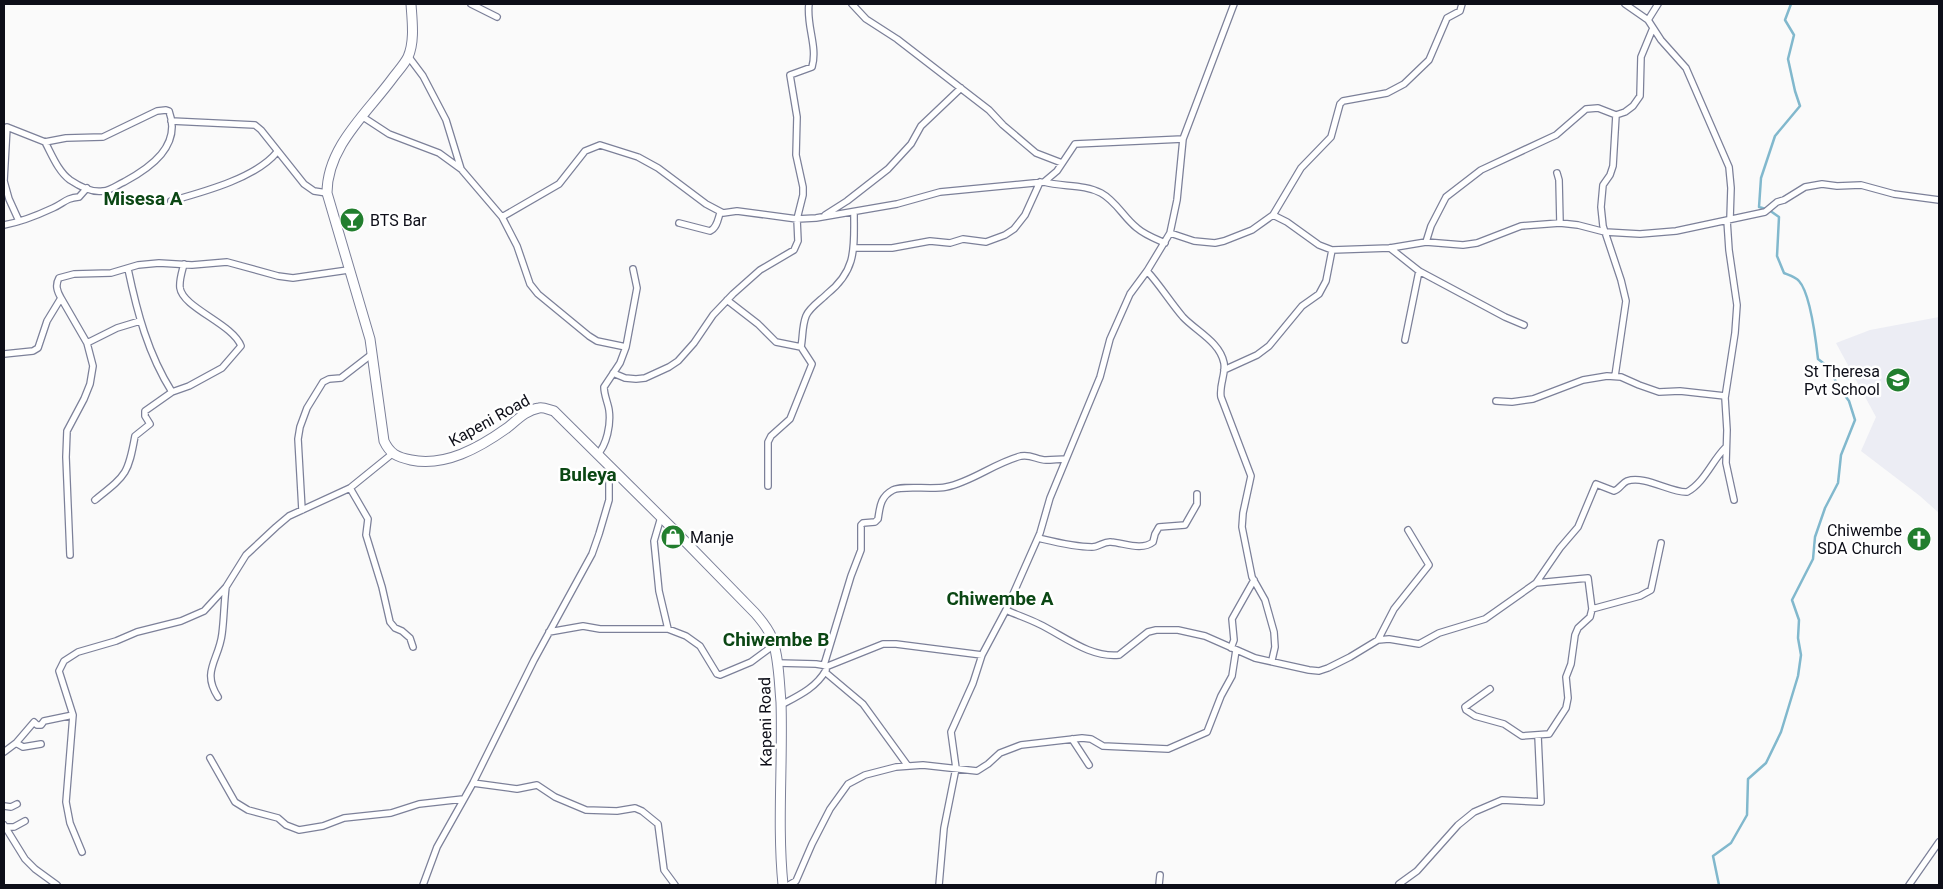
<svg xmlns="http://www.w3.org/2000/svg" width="1943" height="889" viewBox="0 0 1943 889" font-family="Roboto,sans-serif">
  <rect width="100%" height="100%" fill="#fafafa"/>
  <!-- built -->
  <path fill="#ecedf4" d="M1939 317V513L1920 496 1861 451 1876 417 1836 343 1870 330Z"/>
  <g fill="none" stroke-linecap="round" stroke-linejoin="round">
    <!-- stream -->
    <path stroke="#81b8cd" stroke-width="2.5" d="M1719 885 1713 856 1731 843 1747 815 1748 779 1766 763 1781 732 1798 676 1801 655 1798 638 1799 620 1792 600 1813 559 1815 537 1825 508 1838 483 1841 455 1855 420 1849 401 1837 385 1831 369 1818 359C1816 341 1810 293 1799 281 1796 277 1789 275 1784 273L1777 256 1779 217 1769 210 1759 207 1761 178 1775 136 1800 106 1795 91 1788 59 1794 35 1785 20 1791 4"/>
    <defs>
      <path id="minor" d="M471 4 497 17
        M852 4 866 19 897 39 989 110 1003 125 1036 153 1062 163
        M1625 4 1648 20 1661 40 1686 68 1729 167 1731 188 1730 219
        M1648 20 1658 4
        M408 56 423 76 446 120 461 169
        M363 117 389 134 439 153 461 169 502 217 517 246 530 284 538 294 589 336 597 341 626 347
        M171 121 255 125 261 130 304 184 314 191 327 193
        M1557 173 1559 180 1560 223
        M1044 182 1057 171 1075 144 1183 139
        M171 201C203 192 256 178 277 152
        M825 215 847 201 888 169 911 144 921 126 961 88
        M1273 215 1287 222 1319 245 1332 250 1390 248 1426 242 1463 245 1477 243 1521 226 1560 223 1578 225 1605 232 1640 234 1676 231 1765 212 1777 202 1784 200 1805 187 1822 184 1837 186 1861 185 1894 194 1939 200
        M502 217 559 184 585 151 600 145 638 157 658 168 706 204 723 213 737 211 797 219 816 218 897 204 940 192 1044 182C1062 187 1084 184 1101 193 1116 201 1124 218 1137 228 1145 235 1156 239 1165 243
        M1727 220 1729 250 1737 305 1735 333 1725 398 1727 430 1726 463 1734 500
        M19 221 9 199 4 181 7 127 45 142 66 138 103 137 157 111 166 110 169 111C182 146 150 168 124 182 117 185 110 191 103 191 92 193 79 186 70 180 58 171 52 155 45 142
        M679 223 710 231C717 228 718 219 720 213
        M4 225C21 222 38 215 53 208 64 203 66 198 79 197L87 188
        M1170 233 1194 241 1215 243 1224 241 1252 230 1273 215 1301 168 1331 137 1340 104 1343 101 1387 93 1404 84 1429 60 1447 18 1460 11 1462 4
        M1426 242 1431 226 1446 197 1481 170 1556 135 1586 109 1598 108 1616 115 1625 112 1633 106 1640 96 1641 57 1653 28
        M854 248H892L930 241 950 243 963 239 986 242 1005 235 1014 229 1025 215 1040 182
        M1390 248 1419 271 1505 317 1524 325
        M128 269C137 312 148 354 172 392
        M1147 271C1160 285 1170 302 1183 317 1196 331 1220 342 1224 363 1226 374 1219 385 1221 397L1251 476 1243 513 1242 527 1252 577 1265 600 1274 632 1275 647 1272 660
        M61 298 87 343 93 366 90 384 84 399 67 431 66 457 70 555
        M727 300 758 324 776 342 801 347 812 364 790 419 771 436 768 442V486
        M1405 340 1419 271
        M87 343 117 328 140 321
        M801 347C803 337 802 326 806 316 809 308 821 300 827 294 857 270 854 248 854 213
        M4 354 33 351 38 348 47 321 61 298C57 291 55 285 59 278L74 274 111 273 138 265 159 263 192 265 227 262 278 276 293 278 348 270
        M1224 370 1257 355 1269 346 1302 306 1319 294 1326 281 1332 250
        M613 373 625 378 636 379 645 378 669 367 678 361 694 343 713 315 733 294 760 270 794 250 798 241 797 219 803 195V187L796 155 797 117 790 75 812 67C818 47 806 25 809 4
        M1615 376 1626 301 1621 280 1603 226 1601 207 1603 185 1610 175 1613 166 1616 115
        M1496 401 1512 402 1533 399 1583 380 1607 376 1621 377 1639 385 1659 392 1680 391 1725 396
        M597 455C607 445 611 424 609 410 608 403 604 395 604 387L620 363 626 347 637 288 633 269
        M350 488 368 519 366 535 382 587 390 622 395 628 402 631 410 638 413 647
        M95 500C126 475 128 475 135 436L150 424 145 416V411L172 392 189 386 222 368 241 346C233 324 183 308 180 288 179 280 182 272 184 264
        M302 510 298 439 300 427 307 408 323 382 329 379 341 378 372 354
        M661 517 654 541 659 591 668 629
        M1038 538C1055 542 1074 547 1092 547 1099 547 1104 541 1111 542 1124 543 1142 551 1153 542L1155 534 1159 527 1185 525 1197 504V494
        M1536 583 1560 548 1578 527 1596 484 1614 491C1620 489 1622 483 1627 481 1645 475 1671 493 1687 492 1704 483 1712 461 1725 448
        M1006 610C1017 615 1029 619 1039 624 1064 636 1090 658 1119 655L1148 632 1156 630H1178L1205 636 1255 658 1309 670 1319 671 1328 668 1350 657 1378 640 1389 639 1419 644 1439 633 1485 619 1536 583 1588 578 1592 609
        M549 632 583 626 600 629H668L686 636 700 646 717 674 720 675 751 662 774 645
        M1378 640 1394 609 1429 565 1408 530
        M1231 648 1234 640 1232 619 1254 580
        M778 663 816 664 828 666 883 644H896L982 655
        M824 665 851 576 861 550V525L863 523 875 522 878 519C880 507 880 497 893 490 902 485 932 490 946 487 972 482 994 463 1021 456 1031 454 1037 460 1046 460 1053 460 1059 459 1066 459
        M825 672 863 704 908 766
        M1490 689 1465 707 1466 710 1475 716 1504 724 1522 736 1549 734 1566 708 1568 698 1566 677 1571 664 1575 635 1578 628 1590 617 1592 609 1640 596 1651 590 1661 543
        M218 697C201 671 219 660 222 634 224 619 224 603 226 587
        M781 705C798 696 816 688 826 670
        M1072 739 1089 765
        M41 744 23 747 16 743 34 722 37 725H41L44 721 73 715
        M4 752 16 743
        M210 758 235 802 248 810 278 818 286 825 299 830 323 826 344 818 391 813 419 804 463 799
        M473 783 517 789 537 785 555 797 586 810 617 811 635 808 642 811 658 824 664 870 675 885
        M4 806 11 807 17 804
        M4 825 25 859 35 869 57 885
        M6 827H14L25 821
        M82 852 70 823 66 802 73 715 59 671 64 661 78 652 116 641 137 632 181 621 204 611 226 587 246 555 276 527 289 516 350 488 392 454
        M1399 884 1417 871 1458 825 1474 812 1502 800 1541 802 1538 736
        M423 885 437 847 473 783 534 660 592 554 599 534 609 500V466
        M789 885 796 881 812 844 830 809 848 784 865 775 896 767 923 765 977 771 988 764 1000 753 1021 745 1082 738 1091 739 1103 746 1168 749 1207 732 1221 696 1232 676 1236 650
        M939 885 944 828 956 768 951 732 973 683 982 655 1006 610 1040 533 1050 498 1100 377 1110 339 1130 294 1147 271 1170 233 1177 200 1183 139 1234 4
        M1159 885 1160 875
        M1909 885 1939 842"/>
      <path id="secondary" d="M411 4C412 20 415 41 408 57 404 65 397 72 392 79 367 113 327 147 327 193L370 339 384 441C390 454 397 457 411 460 445 467 479 448 507 428 516 421 526 410 539 408 544 407 549 410 554 411L676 532 755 613C762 621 768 628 772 638 779 658 779 681 781 702 783 763 777 824 783 885"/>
    </defs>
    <!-- minor casing -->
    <use href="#minor" stroke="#7c8099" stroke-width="8"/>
    <!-- secondary casing -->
    <use href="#secondary" stroke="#7c8099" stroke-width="11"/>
    <!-- minor -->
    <use href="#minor" stroke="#fff" stroke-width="5.5"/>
    <!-- secondary -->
    <use href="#secondary" stroke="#fff" stroke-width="9"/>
  </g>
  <!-- icons -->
  <defs>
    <symbol id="bar-disc" viewBox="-11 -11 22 22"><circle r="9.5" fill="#227e2e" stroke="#fff"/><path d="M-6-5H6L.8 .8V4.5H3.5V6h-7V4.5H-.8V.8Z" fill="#fff"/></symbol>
    <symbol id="school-disc" viewBox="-11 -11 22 22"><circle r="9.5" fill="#227e2e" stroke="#fff"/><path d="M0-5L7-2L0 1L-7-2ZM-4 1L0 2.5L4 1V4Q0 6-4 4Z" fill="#fff"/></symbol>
    <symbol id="shop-disc" viewBox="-11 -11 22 22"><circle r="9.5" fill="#227e2e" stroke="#fff"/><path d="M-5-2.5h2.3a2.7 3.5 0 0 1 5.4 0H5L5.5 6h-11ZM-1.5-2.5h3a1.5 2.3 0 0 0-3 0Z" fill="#fff"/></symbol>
    <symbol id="church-disc" viewBox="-11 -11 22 22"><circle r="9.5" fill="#227e2e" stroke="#fff"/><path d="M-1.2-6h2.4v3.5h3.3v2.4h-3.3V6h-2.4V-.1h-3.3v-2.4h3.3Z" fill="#fff"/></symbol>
  </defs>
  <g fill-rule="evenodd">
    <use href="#bar-disc" x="338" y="206" width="28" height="28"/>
    <use href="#school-disc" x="1884" y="366" width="28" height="28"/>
    <use href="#shop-disc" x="659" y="523" width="28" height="28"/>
    <use href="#church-disc" x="1905" y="525" width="28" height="28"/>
  </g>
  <g text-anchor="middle" stroke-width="5" stroke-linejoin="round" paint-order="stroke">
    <!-- poi labels -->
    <g font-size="16" fill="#0d0e18" stroke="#fff" text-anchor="start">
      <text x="370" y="226">BTS Bar</text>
      <text x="1880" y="377" text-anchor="end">St Theresa<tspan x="1880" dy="18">Pvt School</tspan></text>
      <text x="1902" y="536" text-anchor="end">Chiwembe<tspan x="1902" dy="18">SDA Church</tspan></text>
      <text x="690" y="543">Manje</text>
    </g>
    <!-- street labels -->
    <g font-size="16" fill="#0d0e18" stroke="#fff">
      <text transform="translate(489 420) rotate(-29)" y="6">Kapeni Road</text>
      <text transform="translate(765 722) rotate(-91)" y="6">Kapeni Road</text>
    </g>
    <!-- quarter labels -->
    <g font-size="19" font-weight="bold" fill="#0b4714" stroke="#fff">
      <text x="143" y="205">Misesa A</text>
      <text x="588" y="481">Buleya</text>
      <text x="1000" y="605">Chiwembe A</text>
      <text x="776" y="646">Chiwembe B</text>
    </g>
  </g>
  <!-- border -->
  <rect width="1943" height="889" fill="none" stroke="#0d0e18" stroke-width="10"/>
</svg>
